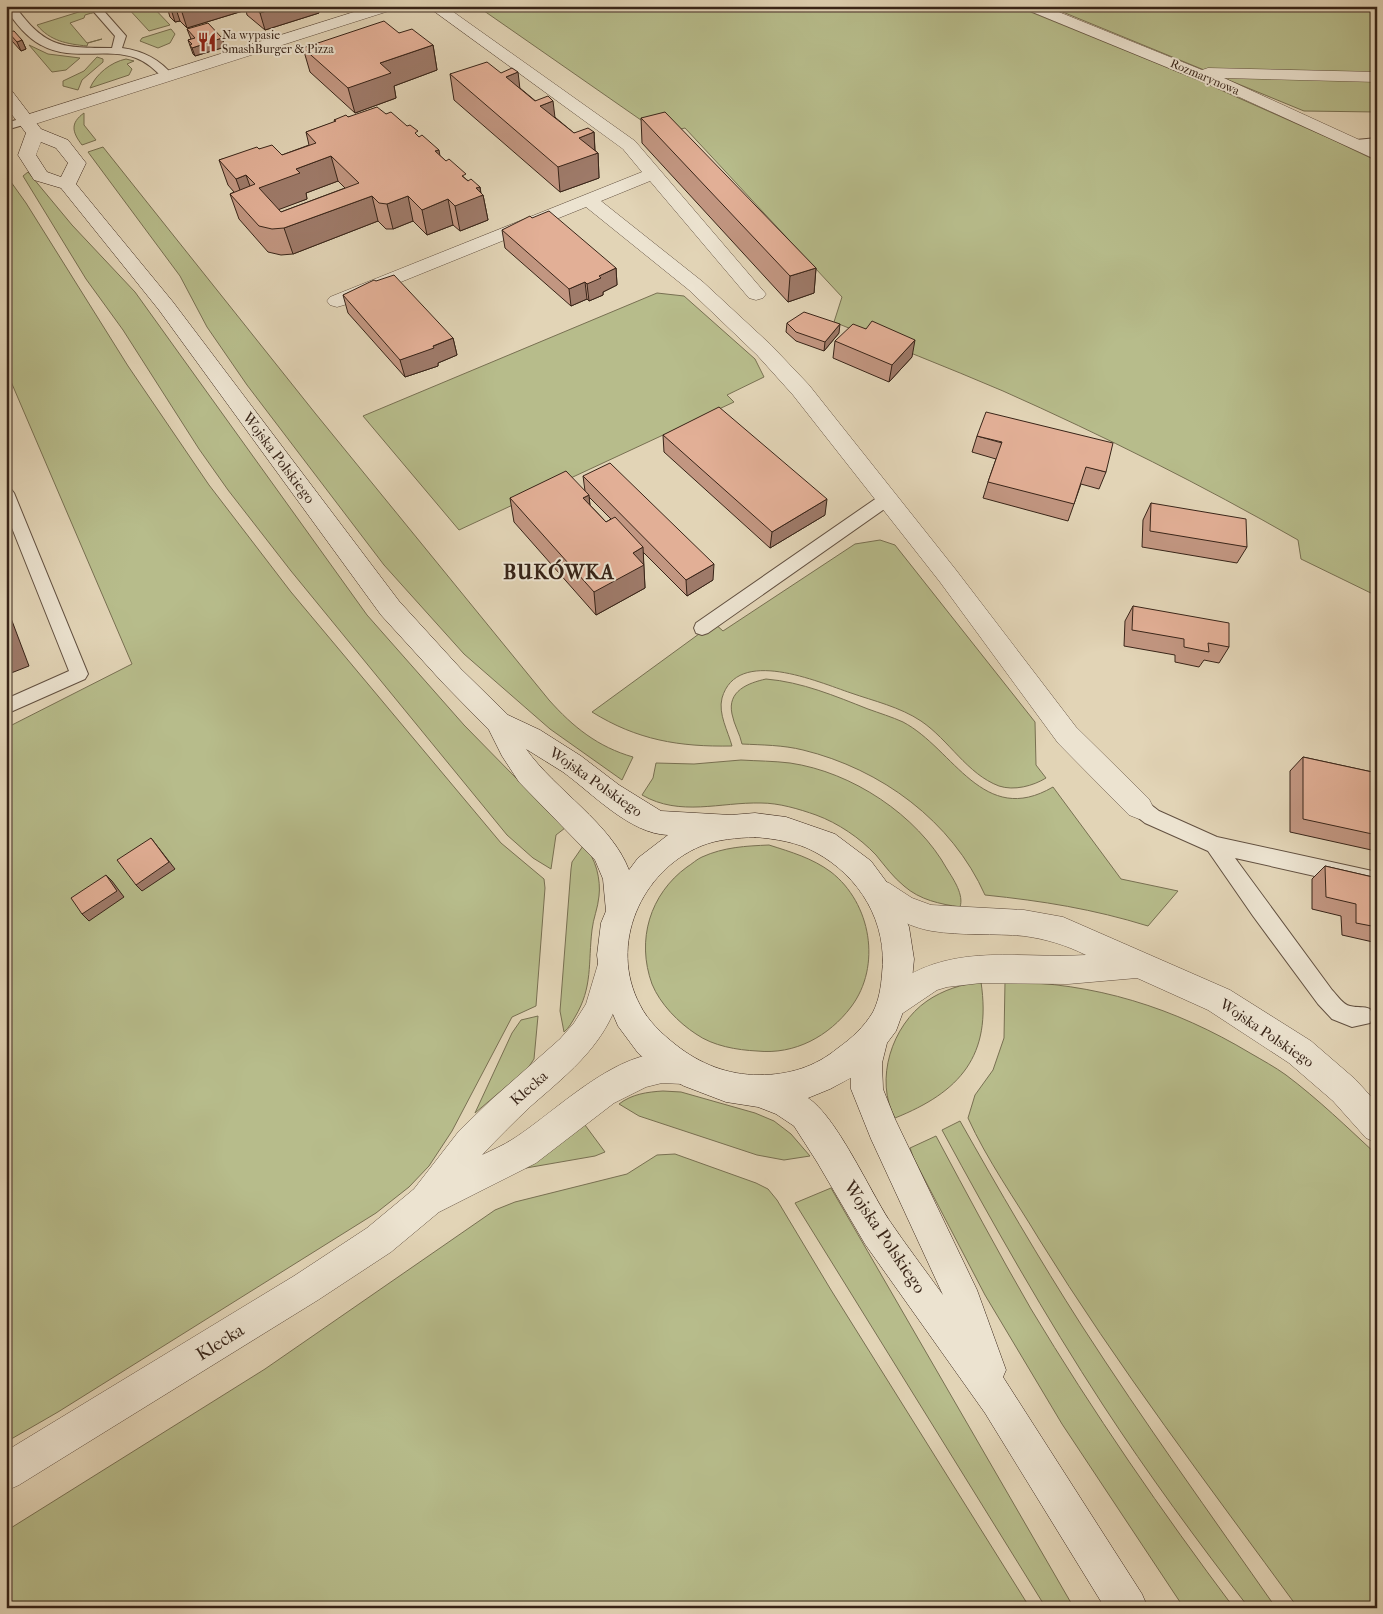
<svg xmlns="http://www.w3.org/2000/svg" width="1383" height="1614" viewBox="0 0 1383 1614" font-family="'IM FELL French Canon',serif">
  <rect width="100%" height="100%" fill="#e2d4b6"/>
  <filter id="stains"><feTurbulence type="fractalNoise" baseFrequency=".004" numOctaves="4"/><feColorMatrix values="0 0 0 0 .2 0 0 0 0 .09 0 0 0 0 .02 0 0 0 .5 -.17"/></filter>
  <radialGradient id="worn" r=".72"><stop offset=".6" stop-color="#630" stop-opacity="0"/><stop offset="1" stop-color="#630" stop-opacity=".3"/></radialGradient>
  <!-- green -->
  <path fill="#b7bc8b" stroke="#787052" d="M98 6H126C111 11 100 10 85 15L84 18 70 23 87 43 102 39 88 43 87 46C67 44 50 41 37 25Z
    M126 6H152L170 25 149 31Z
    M477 6H1016L1205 83 1331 139 1377 161V596L1301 559 1298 540C1202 485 1104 436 1003 391 947 367 890 345 834 322L842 297 685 128 661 134Z
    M1048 6H1377V112L1304 111Z
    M171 29 175 34 170 43 158 48 140 41 142 38Z
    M29 45 48 54 80 58 66 70 52 72Z
    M97 57 103 59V62L82 80 78 90 63 86V81L84 71Z
    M126 59 134 61 127 64 132 69 129 75 90 88C96 74 111 62 126 59Z
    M84 113V125L96 140 82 145C72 132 70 123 84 113Z
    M103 147 315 413 549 700C573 727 598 747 633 757L622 780 550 729 464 654 384 565 247 385 207 327 180 276 88 152Z
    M28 172 72 225 135 292 367 615 464 725 565 828 556 835 551 869 533 858 507 835 291 571 228 490 199 449 123 330 86 279 23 176Z
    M6 175 26 203 128 366 209 485 291 592 501 843 544 879 545 888 536 1006 512 1017 452 1131 429 1166 409 1187 376 1213 58 1412 6 1442V728L132 664 6 370Z
    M657 293 684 296 755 359 764 377 727 395 734 402 459 530 363 416Z
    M880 540 895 545 1035 722 1036 765 1046 778C1033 786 1014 791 999 786 967 774 949 740 921 721 900 707 874 701 851 693 818 682 737 646 722 698 718 714 728 731 732 746 679 747 637 740 592 712L714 623 723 631 855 544Z
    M766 679C802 682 835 696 868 709 879 713 892 717 903 722 954 749 983 828 1053 787L1121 879 1178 891 1148 926C1093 909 1043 901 985 895 952 821 881 769 803 750 783 745 762 745 742 744 740 734 734 725 732 714 727 691 748 683 766 679Z
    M741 760C757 761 774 761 790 763 852 772 917 815 947 869 954 880 964 895 960 907 940 904 920 900 904 886 893 877 885 866 876 855 860 838 838 823 816 815 799 809 779 803 761 803 720 802 680 817 642 795L653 778 656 763 694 764Z
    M769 845C791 852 812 858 831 872 871 903 882 966 851 1007 829 1036 795 1055 757 1051 737 1050 713 1046 696 1034 679 1023 660 1004 652 984 636 940 650 894 687 867 692 864 697 859 702 857 724 847 746 846 769 845Z
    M583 846C596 856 601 881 599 896 598 908 593 919 592 930 588 963 593 987 575 1017 572 1022 569 1028 564 1032L560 1011 571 869 572 862Z
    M981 982C992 1056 960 1092 895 1118 874 1080 892 1025 927 1001 943 990 962 984 981 982Z
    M1005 982C1094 982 1175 1008 1250 1053 1262 1060 1275 1067 1286 1075 1318 1099 1348 1128 1377 1155V1608H1298C1209 1486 1118 1367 1039 1239 1015 1199 987 1160 968 1118L975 1095 993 1070 1004 1038Z
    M538 1016 534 1059 528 1068 475 1113 512 1033 521 1020Z
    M663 1091 681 1092 755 1113 774 1121 791 1134 810 1156 784 1160 757 1155 639 1116 619 1104C632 1094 647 1092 663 1091Z
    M960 1121C999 1190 1039 1259 1082 1326 1144 1422 1211 1515 1276 1608H1249C1198 1542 1148 1474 1103 1405 1045 1316 993 1224 942 1130Z
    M585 1125 605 1152 595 1156 526 1168Z
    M936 1136C967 1194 998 1252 1031 1309 1093 1412 1162 1512 1234 1608H1184L1062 1424 985 1295 914 1159 910 1148Z
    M675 1154 756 1183 768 1189 777 1200 831 1290 1030 1608H6V1531L265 1369 495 1210 515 1202 627 1174 657 1155Z
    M831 1188 1074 1608H1046L795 1203Z"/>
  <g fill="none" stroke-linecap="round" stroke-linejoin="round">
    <defs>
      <path id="lane" d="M6 6H15C45 48 62 48 112 48L115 36 94 12 95 10H103L126 36 122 48C143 51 160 59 173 76L171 78H163C155 70 147 62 136 58 105 47 71 62 41 45 26 37 16 23 6 10Z
        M26 117 32 121 30 123 6 130V123Z
        M1377 138V146L1356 148 1350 144 1356 140Z
        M6 488 11 489 14 493 88 674 85 679 6 714V699L69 671 6 513Z
        M887 493 893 495 895 499 893 503 708 633 702 635 696 633 694 628 696 623 881 495Z
        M1139 799 1146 801 1159 811 1217 837 1377 872V890L1235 858 1332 990C1337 995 1343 1005 1350 1006 1358 1008 1363 1006 1370 1009L1373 1016 1370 1023 1352 1027 1332 1019 1318 1004 1253 916 1208 851 1145 823 1132 813 1130 807 1132 801Z"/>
      <path id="street" d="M373 6H398L395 9 32 125 26 126 20 125 17 121 20 117Z
        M427 6H445L635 141 766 294 763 298 756 300 749 298 650 181 601 201 703 282 771 345 809 385 956 570 1076 727 1149 799 1153 807 1149 815 1139 819 1129 815 1058 743 940 582 793 395 757 355 689 290 586 207 344 305 337 307 330 305 327 301 330 297 642 172 623 149Z
        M1022 6H1044L1202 70 1208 68 1377 72V82L1224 78 1377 148V160L1237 96 1025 9Z
        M879 879 889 883 912 898 931 905 1024 910 1063 917 1230 990 1311 1041 1355 1079 1377 1103V1143L1366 1138 1333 1101 1289 1063 1208 1010 1137 978 1068 984 981 983 947 987 937 990 903 1013 892 1017 881 1013 877 1003C882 990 889 988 901 980 957 943 1022 959 1086 955 1066 945 1046 939 1024 936 994 933 962 936 932 931 912 928 873 911 865 892L869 883Z
        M612 950 623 954C628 967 625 974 622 987 609 1042 571 1071 531 1106 514 1122 498 1138 482 1155 492 1150 504 1145 513 1139 562 1108 631 1032 694 1058L699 1069 694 1080 683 1084 662 1083 646 1087 614 1103 536 1163 439 1212 391 1252 318 1300 19 1485 6 1491V1451L294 1276 367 1228 414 1189 459 1131 491 1100 560 1039 574 1023 586 1004 601 954Z"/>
      <path id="secondary" d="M6 90 12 91 41 129 68 140 86 163 76 184 173 302 399 601 461 669 508 715 540 730 581 756 619 785 661 811 731 815 755 813 786 817 835 834 871 861 891 888 896 897 909 927 914 959 911 990 896 1031 887 1043 882 1063 883 1089 895 1119 977 1290 1006 1370 1003 1377 1142 1594 1148 1608H1105L985 1413 865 1244 817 1162 794 1126 776 1114 758 1107 726 1102 684 1086 665 1076 638 1053 618 1026 601 986 597 955 601 923 606 911 603 879 595 860 519 782 502 756 489 730 443 683 381 615 159 310 61 188 34 180 18 155 26 133 6 107ZM41 142 56 148 68 163 61 177 47 172 36 155ZM526 749C538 757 551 764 563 772 592 793 630 834 668 835L638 858 629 870C611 823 556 791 526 749ZM755 837C776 839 797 842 815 852 860 876 888 923 882 974 881 987 879 1000 873 1012 864 1027 852 1038 838 1048 815 1067 789 1075 759 1075 728 1075 700 1064 676 1045 662 1034 648 1021 640 1005 608 945 641 871 701 846 718 839 737 838 755 837ZM851 1078V1089L871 1139 943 1295C925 1270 906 1245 889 1220 869 1189 836 1116 808 1098L830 1089Z"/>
    </defs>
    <!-- lane casing -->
    <use href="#lane" stroke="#625040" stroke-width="2"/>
    <!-- street casing -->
    <use href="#street" stroke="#625040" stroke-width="1"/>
    <!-- secondary casing -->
    <use href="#secondary" stroke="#382418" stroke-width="1"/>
    <!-- lane -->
    <use href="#lane" fill="#ece3d0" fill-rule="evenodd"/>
    <!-- street -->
    <use href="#street" fill="#ece3d0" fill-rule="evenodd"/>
    <!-- secondary -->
    <use href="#secondary" fill="#ece3d0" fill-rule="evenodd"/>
  </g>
  <!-- wall -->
  <path fill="#c29681" stroke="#382418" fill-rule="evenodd" d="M166 6H317L319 13 265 30 247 15 246 10 187 28 180 21 175 22 170 17 167 7Z
    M187 29 222 38 225 47 195 56 193 54 188 40 191 39Z
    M8 32 22 40 26 49 21 51 12 41Z
    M399 33 433 45 437 70 394 86 396 98 355 113 310 72 303 48Z
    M450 74 520 88 574 133 594 132 595 150 598 153 599 178 560 192 454 100Z
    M386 114 419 137 467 180 480 187 481 193 483 195 488 220 460 231 453 225 427 235 413 221 393 229H386L378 221 293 254 281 255 268 252 239 219 230 194 234 192 228 185 219 160 259 149 282 155 309 145 306 132 335 122 334 120 348 117ZM338 181 345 188 281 212 278 209 307 199 306 193Z
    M641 118 816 268 814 293 788 302 642 143Z
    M532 218 616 268 617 285 603 292V295L589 301 587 299 571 306 505 248 502 230Z
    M376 281 453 338 457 355 438 363V366L405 377 348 313 343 295Z
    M787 323 839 333 824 351 796 341 786 332Z
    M866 329 912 357 889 382 833 358 835 341Z
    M663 435 825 515 770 548 664 452Z
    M977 436 1106 472 1099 489 1081 484 1074 504 1068 521 983 498 988 482 996 459 972 452Z
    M583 476 713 580 687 596 643 552 645 588 596 615 514 522 510 498 585 491ZM589 497 611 519 606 522 590 505Z
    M1151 503 1247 547 1237 563 1142 547 1143 520Z
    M1133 606 1229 647 1219 663 1204 660 1199 667 1175 662V655L1124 646 1125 621Z
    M1303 757 1377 773V851H1376L1290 832V771Z
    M1325 866 1377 878V939L1373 942 1342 935 1341 916 1312 909V879Z"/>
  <!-- shaded-wall -->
  <path fill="#9e7a69" stroke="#382418" d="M170 6H175L180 21 175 22Z
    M180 6H245L246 10 187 28Z
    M282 6H317L319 13 265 30 260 13Z
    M222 38 225 47 195 56 192 48Z
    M22 40 26 49 21 51 17 42Z
    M433 45 437 70 394 86 396 98 355 113 348 88 380 63Z
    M518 72 521 98 506 77Z
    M553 101 556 126 540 106Z
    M594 132 595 154 598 153 599 178 560 192 558 167 579 138Z
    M439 150 443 175 435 151Z
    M331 156 338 181 306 193 307 199 267 214 259 188 296 169Z
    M246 175 255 200 245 204 236 179Z
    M480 187 481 196 483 195 488 220 460 231 455 206 476 188Z
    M372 196 378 221 293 254 284 228Z
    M408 196 413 221 393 229 387 204Z
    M448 199 453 225 427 235 422 210Z
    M616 268 617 285 603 292V295L589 301 587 284 599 276Z
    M816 268 814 293 788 302 790 276Z
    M585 282 587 299 571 306 569 289Z
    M840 324 839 333 824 351 825 342Z
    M453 338 457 355 438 363V366L405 377 400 360Z
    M915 340 912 357 889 382 892 365Z
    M589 495 591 519 583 498Z
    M827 499 825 515 770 548 772 532Z
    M643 547 645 588 596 615 594 592 633 553Z
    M714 564 713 580 687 596 686 580Z
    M6 605 29 666 6 675Z
    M151 838 175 869 142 891 136 885Z
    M106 875 112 881 124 897 89 921 82 914Z"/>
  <!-- building -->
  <path fill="#e2af96" stroke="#382418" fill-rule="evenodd" d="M252 6H282L260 13Z
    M384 21 399 33 412 29 433 45 380 63 391 73 348 88 303 48Z
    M208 23 222 38 192 48 190 45 192 44 188 40 195 38 187 29Z
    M14 31 22 40 17 42 8 32Z
    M487 62 501 73 512 68 518 72 506 77 535 101 548 96 553 101 540 106 574 133 588 128 594 132 579 138 598 153 558 167 450 74Z
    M377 107 386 114 391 112 407 126 410 125 418 131 415 133 419 137 422 135 439 150 435 151 446 161 449 159 466 174 462 176 468 181 471 179 480 187 476 188 483 195 455 206 448 199 422 210 408 196 387 204 379 203 372 196 284 228 272 229 259 226 230 194 255 184 246 175 236 179 219 160 257 147 259 149 272 145 282 155 316 143 306 132 336 121 334 120 346 115 348 117ZM331 156 359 183 281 212 259 188 300 173 296 169Z
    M665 112 816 268 790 276 641 118Z
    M549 211 616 268 599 276 601 278 587 284 585 282 569 289 502 230 530 216 532 218Z
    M394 275 453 338 433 346 434 348 400 360 343 295 374 280 376 281Z
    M804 312 840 324 825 342 796 332 787 323Z
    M872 321 915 340 892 365 835 341 853 324 866 329Z
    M719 407 827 499 772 532 663 435Z
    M986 412 1113 443 1106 472 1086 467 1074 504 988 482 1002 442 977 436Z
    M610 463 714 564 686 580 583 476Z
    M566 471 589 495 583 498 606 522 615 517 643 547 633 553 644 565 594 592 510 498Z
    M1151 503 1246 519 1247 547 1150 531Z
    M1133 606 1229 623V647L1208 643 1209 652 1184 647V639L1132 630Z
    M6 634 10 644 6 646Z
    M1303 757 1377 773V835L1303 819Z
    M151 838 169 862 136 885 117 860Z
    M1325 866 1377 878V927L1356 923V904L1326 897Z
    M106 875 117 891 82 914 71 898Z"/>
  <!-- icons -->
  <defs>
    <symbol id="restaurant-bare" viewBox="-9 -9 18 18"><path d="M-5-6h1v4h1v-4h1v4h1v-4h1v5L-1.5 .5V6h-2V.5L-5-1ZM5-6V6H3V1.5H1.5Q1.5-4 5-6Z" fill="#8f2418" stroke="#ece3d0" stroke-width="2.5" paint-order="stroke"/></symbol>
  </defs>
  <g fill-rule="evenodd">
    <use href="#restaurant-bare" x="193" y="28" width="28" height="28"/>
  </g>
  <g text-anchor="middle" stroke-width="4" stroke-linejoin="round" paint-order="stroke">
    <!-- far-poi labels -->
    <g font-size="12" fill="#382418" stroke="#ece3d0" text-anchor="start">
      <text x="222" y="39">Na wypasie<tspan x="222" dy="14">SmashBurger &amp; Pizza</tspan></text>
    </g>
    <!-- far-street labels -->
    <g font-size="12" fill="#382418" stroke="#ece3d0">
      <text transform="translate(1205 77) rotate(23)" y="4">Rozmarynowa</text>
    </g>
    <!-- street labels -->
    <g font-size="15" fill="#382418" stroke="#ece3d0">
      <text transform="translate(279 458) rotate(53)" y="5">Wojska Polskiego</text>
      <text transform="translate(596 782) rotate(35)" y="5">Wojska Polskiego</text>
      <text transform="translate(1267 1033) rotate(34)" y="5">Wojska Polskiego</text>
      <text transform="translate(529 1088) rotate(-41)" y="5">Klecka</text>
    </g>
    <!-- near-street labels -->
    <g font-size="18" fill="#382418" stroke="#ece3d0">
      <text transform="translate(885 1237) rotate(56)" y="6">Wojska Polskiego</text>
      <text transform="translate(220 1342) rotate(-32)" y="6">Klecka</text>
    </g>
    <!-- district labels -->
    <g font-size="20" font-weight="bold" letter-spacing="1" fill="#382418" stroke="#ece3d0">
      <text x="559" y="579">BUKÓWKA</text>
    </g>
  </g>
  <!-- margin -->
  <rect width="1383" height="1614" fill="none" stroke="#e2d4b6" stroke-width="25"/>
  <rect x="8" y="8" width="1368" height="1599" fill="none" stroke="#382418" stroke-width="2.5"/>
  <rect x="12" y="12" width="1358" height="1589" fill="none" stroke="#382418"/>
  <rect width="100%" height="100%" filter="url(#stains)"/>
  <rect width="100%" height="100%" fill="url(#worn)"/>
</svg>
